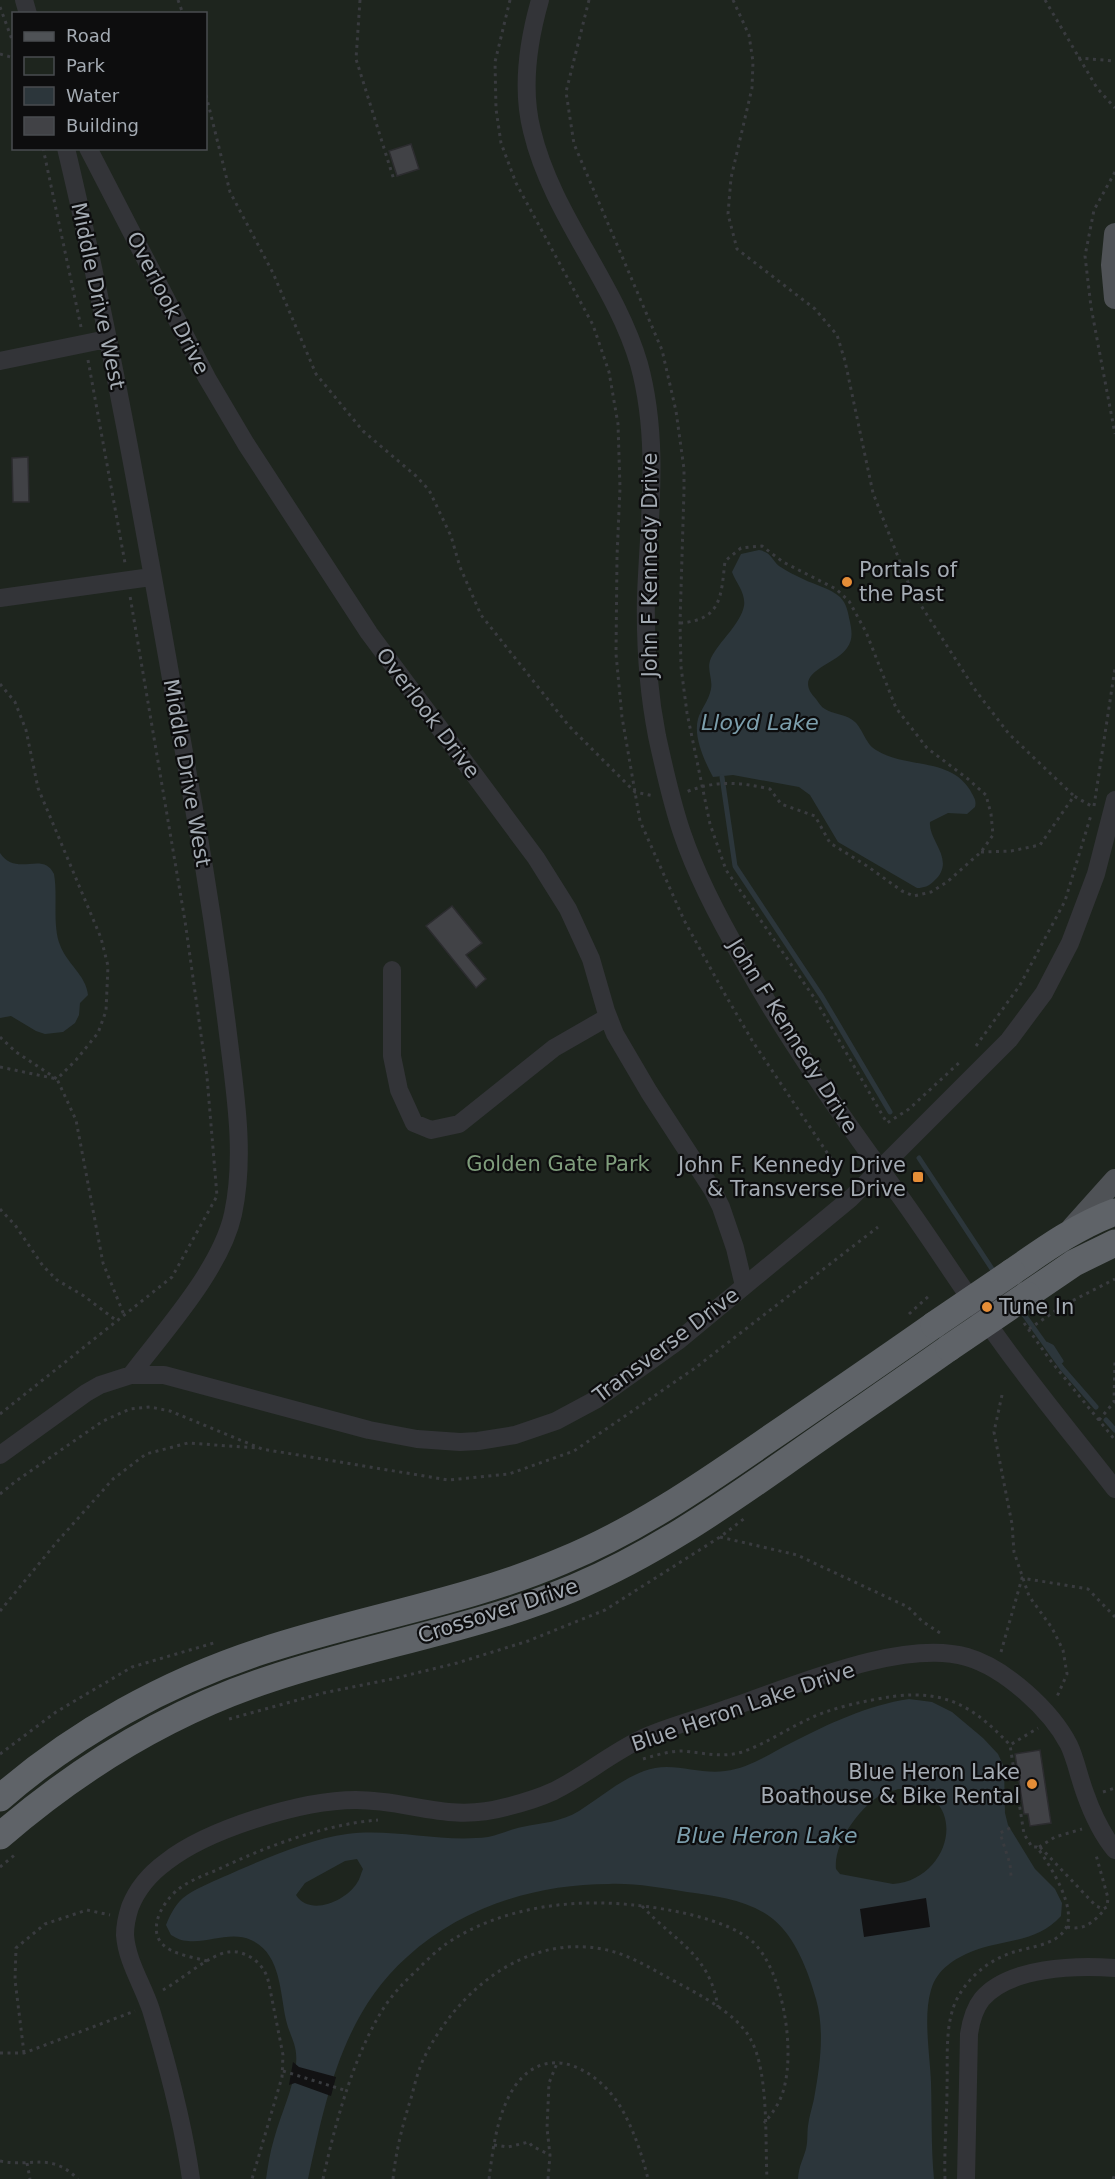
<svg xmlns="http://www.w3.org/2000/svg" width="1115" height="2179" viewBox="0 0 1115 2179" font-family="'DejaVu Sans',sans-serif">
  <rect width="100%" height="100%" fill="#121213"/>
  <!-- green -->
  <path fill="#1e251e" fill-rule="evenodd" d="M0 0H1115V2179H0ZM14 14H206V148H14Z"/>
  <!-- water -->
  <path fill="#2c363b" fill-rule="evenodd" d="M759 550C771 552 771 559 779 566 786 571 795 575 803 579 815 585 830 588 840 597 847 604 848 613 850 622 852 632 853 640 847 648 835 666 790 672 816 699 819 703 821 707 825 709 833 714 843 714 851 719 863 726 864 743 876 750 906 769 950 757 970 790 973 796 977 800 975 807L967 814 948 813 930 822C928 841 957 860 934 881 929 886 924 888 917 888L838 842 810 795 799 787 733 775 713 777C705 762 693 737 698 719 701 709 709 700 711 689 713 678 706 669 711 658 720 640 740 625 744 606 746 593 736 583 732 572L741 554Z
    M0 853C17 878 43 850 54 874 58 895 52 925 60 945 67 964 86 975 88 995L80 1003 79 1015 75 1023 63 1032 45 1034 36 1031 11 1016 0 1018Z
    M909 1699 932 1702 952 1712 983 1738 998 1754 1004 1767 1005 1813 1008 1825 1035 1869 1055 1889 1062 1903 1061 1916C1037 1943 1004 1939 973 1951 954 1959 937 1969 931 1990 923 2016 930 2055 931 2082 932 2115 931 2147 934 2179H798C799 2165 803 2160 806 2149 808 2141 807 2133 808 2126 809 2117 812 2108 814 2099 820 2066 825 2031 816 1999 808 1971 796 1938 773 1919 749 1900 716 1896 687 1892 661 1888 635 1883 609 1884 536 1884 462 1907 407 1957 342 2015 326 2098 308 2179H266C268 2165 270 2152 274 2139 281 2113 293 2090 296 2064 298 2045 290 2037 286 2020 280 1993 281 1953 251 1940 231 1931 209 1943 188 1941 182 1941 176 1938 171 1935L166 1925C170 1915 175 1905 183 1898 194 1889 210 1883 223 1877 259 1861 309 1839 347 1834 394 1828 441 1843 488 1837 499 1835 511 1829 522 1827 542 1823 561 1822 579 1811 601 1797 620 1780 644 1771 671 1760 698 1775 725 1771 750 1768 769 1754 791 1743 828 1724 868 1705 909 1699ZM898 1789C971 1788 955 1879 893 1884L840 1874 836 1869C833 1843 862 1803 885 1793 889 1791 894 1791 898 1789ZM357 1859 363 1869C361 1873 360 1879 357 1883 346 1901 310 1917 296 1895L305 1883 345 1861Z"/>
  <!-- pier -->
  <path fill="#121213" d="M926 1898 930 1927 864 1937 860 1909Z
    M293 2062 299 2067 336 2077 331 2096 295 2083 289 2085Z"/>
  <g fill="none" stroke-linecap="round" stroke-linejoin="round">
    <!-- stream -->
    <path stroke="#2c363b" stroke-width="5" d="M722 777 735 866 822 997 890 1112
      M919 1158 996 1275
      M1020 1309 1062 1368 1096 1407
      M1046 1344 1052 1347 1061 1361
      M1106 1420 1115 1430"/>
  </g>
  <!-- building -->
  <path fill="#414246" stroke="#2c2c2f" stroke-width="1.5" d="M411 144 419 169 397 176 389 151Z
    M28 457 29 502H13L12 458Z
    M452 906 482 943 466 955 486 979 476 988 426 926Z
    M1040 1750 1051 1823 1030 1826 1028 1814H1024L1015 1754Z"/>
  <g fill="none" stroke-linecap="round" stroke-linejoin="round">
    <!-- path -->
    <path stroke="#393b3f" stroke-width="3" stroke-dasharray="3 4.5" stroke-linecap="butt" d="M178 0 183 14
      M360 0 356 59 394 180
      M510 0 495 62 496 109 501 143 516 183 593 325 609 372 618 424 620 488 617 556 616 654 622 717 640 821 684 920 723 991 753 1042 834 1163
      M589 0 566 92 574 144 662 350 676 411 684 469V490L680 623 681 667 687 713 710 824 726 870 815 999 887 1123 909 1109 961 1061
      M733 0 749 35 753 62 752 88 731 178 728 214 737 249 815 309 837 335 845 361 873 493 911 590 976 691 1009 734 1074 796
      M1045 0 1097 88 1115 108
      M0 7 14 45
      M0 54 14 58
      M1078 58 1115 61
      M206 95 230 192 273 273 316 374 363 431 416 476 429 490 451 536 460 567 481 615 569 726 635 792 654 796
      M43 148 81 327
      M1115 172 1094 210 1085 256 1091 307 1115 434
      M88 360 125 563
      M680 623C722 620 721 596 725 561L741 548 762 546 783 562 836 589 849 601 866 632 896 708 927 748 968 779 986 795 991 814 993 835 981 852 947 882 931 892 914 896 902 891 867 866 830 843 815 816 781 804 770 789C739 782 716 780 686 792
      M0 684 15 702 26 730 38 788 101 938 108 966 106 1011 98 1033 76 1060 57 1079 16 1052 0 1037
      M1094 806 1115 668
      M981 852 1011 851 1040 845 1074 796 1093 807
      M976 1046 1020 985 1065 901 1091 815
      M0 1067 57 1079 76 1120 103 1263 124 1315
      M0 1209 15 1225 43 1266 57 1280 84 1296 117 1321
      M909 1314 930 1295
      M1024 1323 1050 1360 1115 1440
      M1029 1329 1064 1305 1115 1279
      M1002 1395 994 1432 1012 1524 1014 1552 1029 1596 1052 1628 1063 1650 1067 1674 1056 1699
      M0 1414 172 1277 217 1196 207 1077 185 921 130 596
      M1099 1420 1114 1402 1115 1358
      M0 1494 16 1481 103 1421 130 1409 150 1407 170 1411 262 1449 448 1480 509 1474 574 1451 695 1368 878 1227
      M720 1537 797 1555 908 1607 922 1621 943 1635
      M0 1611 56 1543 113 1479 146 1454 188 1443 257 1448
      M1001 1652 1022 1578 1088 1589 1115 1617
      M229 1719 323 1693 392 1679 457 1663 528 1641 605 1610 720 1537 745 1518
      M0 1754 56 1712 132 1667 217 1642
      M643 1759C656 1755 670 1751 683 1751 704 1753 722 1758 742 1752 766 1744 788 1728 811 1718 830 1709 852 1704 872 1700 935 1687 966 1698 1010 1745
      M1103 1792 1115 1788
      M1010 1828 1000 1833 1010 1864 1011 1876
      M1039 1847 1055 1837 1082 1829
      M1040 1847 1096 1906 1103 1909 1107 1907 1108 1898 1096 1855
      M0 1867 17 1853
      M642 1906C676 1943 709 1953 718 2007
      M1067 1927C1084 1931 1094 1922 1105 1909
      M207 1961C185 1955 151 1952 157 1922 159 1910 170 1895 180 1888 191 1880 204 1875 217 1870 264 1847 326 1824 378 1820
      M163 1990C181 1980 209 1955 228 1952 238 1950 248 1955 255 1960 263 1967 267 1974 269 1984L283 2055 282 2077 252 2179
      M0 2053H24L135 2011
      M24 2053 15 1980 16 1948 45 1924 87 1910 110 1915
      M283 2071 347 2091
      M494 2145 508 2147 529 2142 532 2146 550 2155
      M0 2161C32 2168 49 2151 78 2179
      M27 2163 30 2179
      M323 2179C335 2124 353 2057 383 2009 392 1995 403 1983 416 1971 425 1962 435 1952 446 1944 499 1908 570 1898 633 1905 666 1908 728 1919 753 1942 783 1971 795 2048 784 2088 781 2101 773 2113 764 2123
      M393 2179C396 2150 403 2123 412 2095 415 2083 418 2071 423 2060 455 1993 524 1934 602 1949 625 1953 645 1965 665 1976 692 1991 737 2012 751 2040 769 2073 765 2140 767 2179
      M489 2179C493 2148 497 2113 515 2086 547 2041 597 2069 620 2106 633 2128 642 2154 648 2179
      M548 2179 550 2155 547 2128 549 2083 558 2061
      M945 2179C944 2148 947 2118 947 2087 948 2059 944 2022 958 1997 970 1975 991 1959 1014 1952 1030 1947 1054 1945 1064 1931 1080 1911 1049 1864 1037 1847H1032L1024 1834 1010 1745 1038 1728
      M1113 2179 1115 2174"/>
    <!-- minor -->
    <path stroke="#333438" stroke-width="18" d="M24 0 28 14
      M540 0C528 42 521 88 532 131 552 215 615 282 639 364 660 440 649 519 646 596 645 643 648 690 657 736 664 768 671 801 682 833 697 877 719 919 743 960 788 1040 840 1114 894 1188 930 1237 962 1289 998 1338 1035 1390 1076 1439 1115 1489
      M66 148C119 370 156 596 196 820 209 894 220 968 229 1042 236 1098 245 1158 233 1214 221 1269 165 1330 131 1375
      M88 148 207 378 246 444 369 633 536 858 568 909 591 959 606 1011 615 1034 649 1092 712 1189 721 1207 735 1248 744 1286
      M0 361 107 339
      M0 598 151 577
      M392 970V1056L399 1090 414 1123 431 1130 459 1124 554 1048 608 1017
      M0 1455 86 1393 100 1385 131 1375H164L369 1430 417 1439 460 1442 478 1441 515 1435 556 1421 597 1399 678 1341 851 1198 1009 1040 1044 993 1070 943 1096 874 1115 800
      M191 2179C183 2122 168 2066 151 2010 143 1985 127 1962 125 1935 125 1926 127 1916 130 1907 137 1889 151 1873 166 1862 208 1829 302 1800 356 1800 411 1800 448 1823 506 1807 522 1803 539 1798 554 1791 584 1776 610 1754 641 1739 669 1726 700 1719 729 1708 792 1687 902 1638 967 1657 1005 1668 1051 1710 1069 1745 1076 1760 1079 1777 1085 1793 1092 1813 1101 1833 1115 1850
      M966 2179 969 2034C971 2021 974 2009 982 1999 1009 1967 1076 1965 1115 1968"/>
    <!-- major -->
    <path stroke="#4f5256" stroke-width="22" d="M1115 234 1112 265 1115 298
      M1072 1228 1115 1180"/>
    <!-- highway -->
    <path stroke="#5f6368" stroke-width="27" d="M1012 1272C1045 1249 1077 1226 1115 1212
      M1027 1295 1074 1263 1115 1243
      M0 1798C76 1732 167 1682 262 1651 362 1618 466 1602 562 1561 635 1531 699 1487 763 1443 820 1404 877 1365 934 1325
      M0 1836C80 1767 169 1712 270 1679 371 1645 477 1629 576 1587 651 1555 717 1510 784 1463 839 1424 894 1387 949 1348"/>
    <!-- highway-bridge -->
    <path stroke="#5f6368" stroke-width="27" d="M934 1325 1012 1272
      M949 1348 1027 1295"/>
  </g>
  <!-- markers -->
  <g fill="#e58d37" stroke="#0d0d0e" stroke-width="2">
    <circle cx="847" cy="582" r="6"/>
    <rect x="912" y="1171" width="12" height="12" rx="3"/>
    <circle cx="987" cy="1307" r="6"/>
    <circle cx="1032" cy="1784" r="6"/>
  </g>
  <g text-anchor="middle" stroke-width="4.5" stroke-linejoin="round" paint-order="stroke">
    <!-- street labels -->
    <g font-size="21" fill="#a4abb3" stroke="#0d0d0e">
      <text transform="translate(98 296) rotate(78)" y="7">Middle Drive West</text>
      <text transform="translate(168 303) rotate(63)" y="7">Overlook Drive</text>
      <text transform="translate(650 565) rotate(-90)" y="7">John F Kennedy Drive</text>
      <text transform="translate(428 713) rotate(53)" y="7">Overlook Drive</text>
      <text transform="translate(187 773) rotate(80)" y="7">Middle Drive West</text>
      <text transform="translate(793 1036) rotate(58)" y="7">John F Kennedy Drive</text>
      <text transform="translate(666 1345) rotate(-37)" y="7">Transverse Drive</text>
      <text transform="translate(498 1611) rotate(-18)" y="7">Crossover Drive</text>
      <text transform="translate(743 1707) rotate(-19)" y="7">Blue Heron Lake Drive</text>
    </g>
    <!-- poi labels -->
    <g font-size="21" fill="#a4abb3" stroke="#0d0d0e" text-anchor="start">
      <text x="859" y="577">Portals of<tspan x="859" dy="24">the Past</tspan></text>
      <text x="906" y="1172" text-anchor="end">John F. Kennedy Drive<tspan x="906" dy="24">&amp; Transverse Drive</tspan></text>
      <text x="999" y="1314">Tune In</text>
      <text x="1020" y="1779" text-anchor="end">Blue Heron Lake<tspan x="1020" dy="24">Boathouse &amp; Bike Rental</tspan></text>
    </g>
    <!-- park labels -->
    <g font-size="21" fill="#7f9d7c" stroke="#0d0d0e">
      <text x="558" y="1171">Golden Gate Park</text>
    </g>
    <!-- water labels -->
    <g font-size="22" font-style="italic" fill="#7c9eac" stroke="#0d0d0e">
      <text x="760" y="730">Lloyd Lake</text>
      <text x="767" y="1843">Blue Heron Lake</text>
    </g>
  </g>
  <!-- legend -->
  <rect x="12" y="12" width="195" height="138" fill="#0d0d0e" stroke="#494c50" stroke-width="1.5"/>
  <rect x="24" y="32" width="30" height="9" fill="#4f5256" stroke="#494c50" stroke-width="1.5"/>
  <text x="66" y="42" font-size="18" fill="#a4abb3">Road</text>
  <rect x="24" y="57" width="30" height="18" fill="#1e251e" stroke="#494c50" stroke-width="1.5"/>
  <text x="66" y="72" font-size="18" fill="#a4abb3">Park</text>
  <rect x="24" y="87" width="30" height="18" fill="#2c363b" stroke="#494c50" stroke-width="1.5"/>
  <text x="66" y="102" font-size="18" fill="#a4abb3">Water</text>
  <rect x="24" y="117" width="30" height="18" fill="#414246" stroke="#494c50" stroke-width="1.5"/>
  <text x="66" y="132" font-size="18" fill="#a4abb3">Building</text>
</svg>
